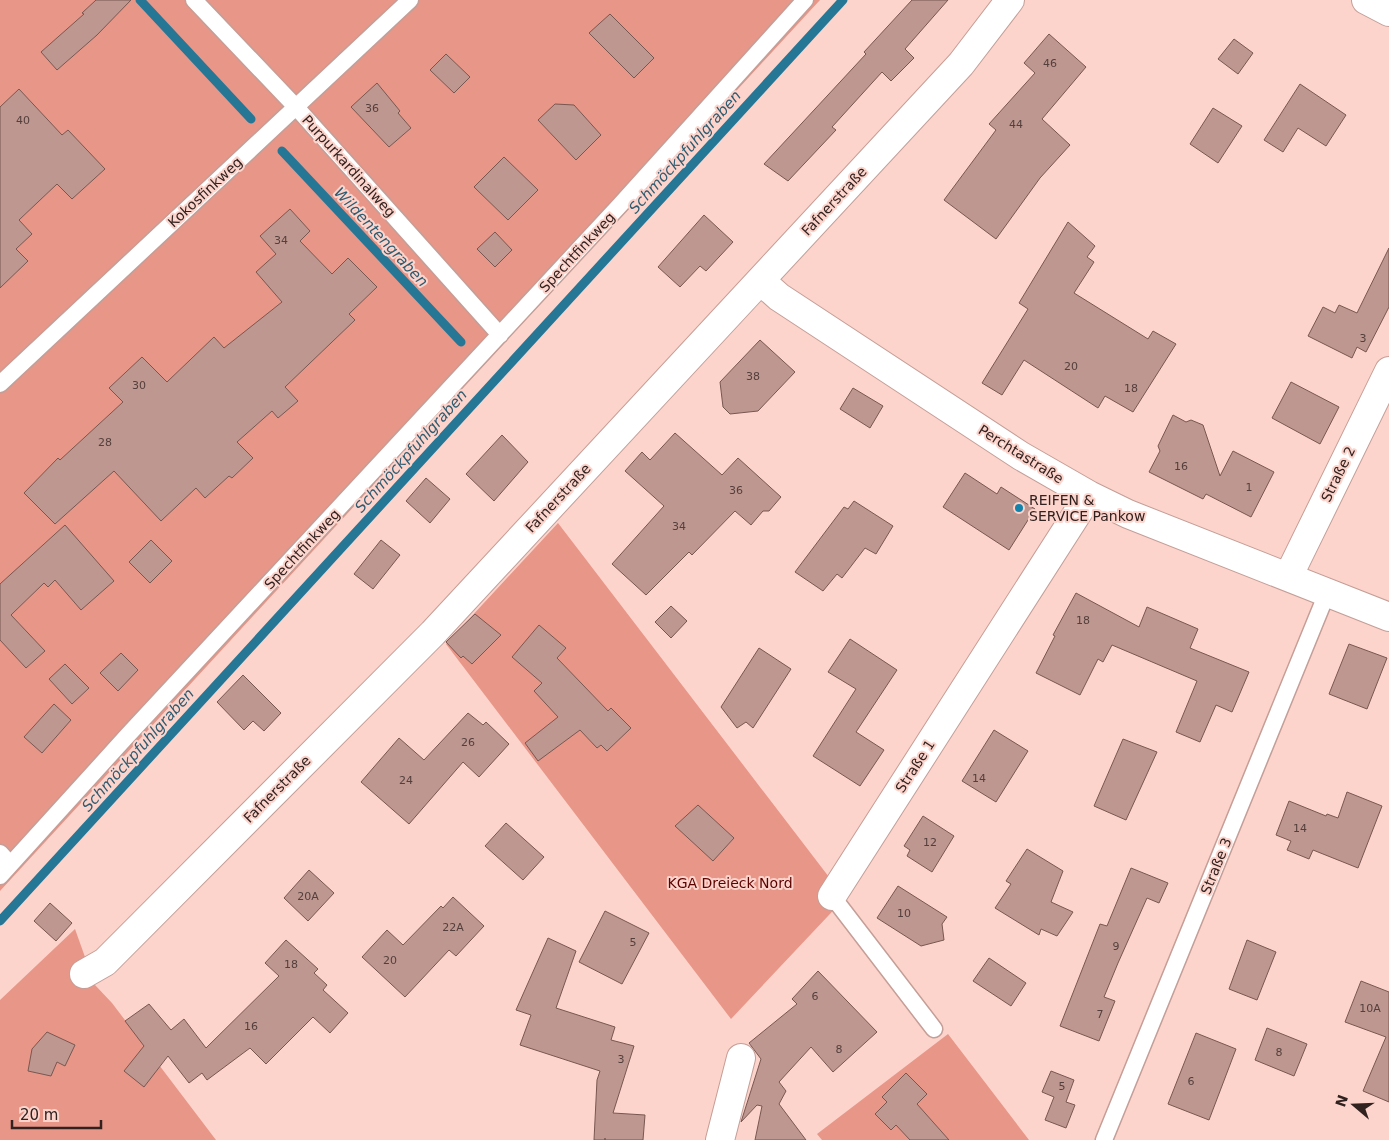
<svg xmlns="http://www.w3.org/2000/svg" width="1389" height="1140" viewBox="0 0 1389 1140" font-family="'DejaVu Sans',sans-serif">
  <rect width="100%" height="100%" fill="#fcd4cc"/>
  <!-- green -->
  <path fill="#e89688" d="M0 0H820L0 891Z
    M558 523 845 898 731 1019 446 644Z
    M75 929 95 985 112 1003 216 1140H0V1000Z
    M948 1034 1029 1140H822L817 1134Z"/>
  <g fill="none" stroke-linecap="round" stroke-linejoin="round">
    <!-- stream -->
    <path stroke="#267796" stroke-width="9" d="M140 0 251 119
      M282 151 461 342
      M0 921 843 0"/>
  </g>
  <!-- building -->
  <path fill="#bd9790" stroke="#795751" d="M96 0H131L97 35 57 70 41 52 84 14 82 13Z
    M912 0H948L905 49 914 58 891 81 882 72 832 127 836 130 788 181 764 164 866 54 864 52Z
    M610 14 654 58 634 78 589 33Z
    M1049 34 1086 67 1042 119 1070 145 1040 178 996 239 944 200 996 130 989 124 1035 73 1024 63Z
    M1234 39 1253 53 1238 74 1218 59Z
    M446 54 470 77 454 93 430 70Z
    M377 83 400 111 398 113 411 128 389 147 351 107Z
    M1300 84 1346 115 1326 146 1298 128 1283 152 1264 140Z
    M19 89 62 135 68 130 105 169 72 199 57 184 19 220 32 234 16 249 28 261 0 288V107Z
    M555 104 574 105 601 135 576 160 538 120Z
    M1213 108 1242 126 1218 163 1190 144Z
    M504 157 538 190 508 220 474 187Z
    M290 209 310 231 300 241 332 274 348 258 377 287 349 314 355 320 285 387 298 401 278 418 272 411 237 442 253 458 232 478 229 476 205 498 196 488 161 521 114 471 55 524 24 493 58 458 60 460 123 402 109 388 142 357 167 382 214 337 224 348 282 302 256 272 276 254 260 236Z
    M704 215 733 242 706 271 700 266 680 287 658 267Z
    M1068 222 1095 246 1087 257 1094 262 1074 293 1148 339 1153 331 1176 344 1133 412 1105 396 1098 408 1024 360 1002 395 982 383 1028 309 1019 303Z
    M495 232 512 250 495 267 477 249Z
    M1389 248V307L1366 352 1357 347 1352 358 1308 336 1323 307 1335 313 1339 305 1357 313Z
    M760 340 795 372 758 411 730 414 723 407 720 382Z
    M1291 382 1339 407 1320 444 1272 418Z
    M853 388 883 406 870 428 840 409Z
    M1173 415 1186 422 1191 420 1203 425 1220 476 1233 451 1274 472 1251 517 1206 494 1203 499 1149 472 1160 451 1158 446Z
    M675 433 722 475 738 458 781 497 769 511H763L751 525 735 511 692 555 689 552 646 595 612 564 664 506 625 471 642 452 650 460Z
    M502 435 528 462 494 501 466 474Z
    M965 473 997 494 1001 487 1035 509 1009 550 943 507Z
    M426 478 450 499 430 523 406 501Z
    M854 501 893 526 876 554 865 548 842 578 837 574 823 591 795 572 844 507 848 509Z
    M65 525 114 581 81 610 55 580 48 587 44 583 11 615 45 651 26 668 0 640V584Z
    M151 540 172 561 150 583 129 562Z
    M381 540 400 555 373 589 354 574Z
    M1076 593 1139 627 1147 607 1198 629 1190 648 1249 672 1232 712 1216 705 1200 742 1176 732 1197 681 1112 645 1103 662 1098 659 1080 695 1036 673 1055 636 1053 635Z
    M671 606 687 621 671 638 655 622Z
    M475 614 501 635 472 664 463 656 461 658 446 642Z
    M539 625 566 648 557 658 608 711 611 708 631 728 607 751 601 745 597 748 580 730 538 761 525 743 558 717 534 691 542 683 512 657Z
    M850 639 897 670 856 732 884 750 860 786 813 756 856 689 828 672Z
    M1349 644 1387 658 1367 709 1329 694Z
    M759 648 791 669 753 728 746 722 737 728 721 707Z
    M121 653 138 670 118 691 100 673Z
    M65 664 89 688 72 704 49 679Z
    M243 675 281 713 264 731 253 721 244 730 217 702Z
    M54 704 71 720 42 753 24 737Z
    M468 713 483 725 486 722 509 744 479 777 463 762 409 824 361 782 399 738 424 760Z
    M994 730 1028 751 996 802 962 781Z
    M1123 739 1157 752 1126 820 1094 806Z
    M1347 792 1382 806 1358 868 1313 850 1309 859 1287 850 1291 841 1276 835 1289 801 1326 816 1327 814 1338 818Z
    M698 805 734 838 713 861 675 826Z
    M923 816 954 836 932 872 907 856 910 850 904 846Z
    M506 823 544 857 523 880 485 846Z
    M1027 849 1063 871 1051 902 1073 912 1057 936 1041 929 1039 935 995 908 1011 884 1006 881Z
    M1131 868 1168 883 1159 903 1147 898 1118 963 1104 997 1115 1001 1099 1041 1060 1026 1100 924 1107 926Z
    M309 870 334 893 308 921 284 898Z
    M898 886 947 917 942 924 944 940 921 946 877 918Z
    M453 897 484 926 456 956 449 950 405 997 362 957 387 930 403 945 441 906 443 908Z
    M50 903 72 923 56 941 34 921Z
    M605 911 649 933 622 984 579 962Z
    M548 938 576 951 556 1008 615 1027 611 1040 634 1046 613 1113 645 1115 643 1140H605V1138V1140H594L597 1080 600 1071 520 1045 531 1015 516 1010Z
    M286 940 318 969 314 973 327 985 323 990 348 1013 330 1033 313 1017 266 1064 250 1048 207 1080 202 1073 189 1083 168 1056 144 1087 124 1071 144 1046 125 1021 149 1004 171 1030 184 1019 206 1048 279 976 265 963Z
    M1247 940 1276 952 1257 1000 1229 989Z
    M989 958 1026 983 1011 1006 973 981Z
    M818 971 877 1032 833 1072 811 1047 779 1082 786 1091 779 1104 806 1140H755L762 1106 757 1105 741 1122 761 1059 749 1043 797 1004 792 999Z
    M1361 981 1389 992V1102L1363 1091 1386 1037 1345 1022Z
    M1267 1028 1307 1044 1294 1076 1255 1060Z
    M47 1032 75 1045 65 1066 57 1062 51 1076 28 1071 32 1049Z
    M1196 1033 1236 1049 1209 1120 1168 1104Z
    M1051 1071 1074 1080 1066 1102 1075 1105 1066 1128 1045 1120 1054 1097 1042 1092Z
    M906 1073 927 1094 917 1104 949 1140H910L896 1125 891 1130 875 1114 887 1102 882 1097Z"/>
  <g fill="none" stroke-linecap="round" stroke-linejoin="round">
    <defs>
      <path id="service" d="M194 0 296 107 500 335
        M0 384 410 0
        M0 853 10 864
        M0 876 127 736 620 205 805 0
        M832 896 934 1029
        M1104 1140 1327 593"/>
      <path id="minor" d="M761 281 779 297 1021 456 1089 495 1128 514 1389 617
        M1288 577 1389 371
        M832 896 1089 495
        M84 974 105 962 433 633 961 64 1010 0
        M720 1140 741 1058"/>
      <path id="secondary" d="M1366 0 1389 12"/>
    </defs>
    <!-- service casing -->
    <use href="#service" stroke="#c49e97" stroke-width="19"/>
    <!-- minor casing -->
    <use href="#minor" stroke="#c49e97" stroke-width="30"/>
    <!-- secondary casing -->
    <use href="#secondary" stroke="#c49e97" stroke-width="30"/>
    <!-- service -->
    <use href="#service" stroke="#fff" stroke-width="16"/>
    <!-- minor -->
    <use href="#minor" stroke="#fff" stroke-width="28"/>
    <!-- secondary -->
    <use href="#secondary" stroke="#fff" stroke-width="28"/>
  </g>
  <!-- markers -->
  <circle fill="#1483ab" stroke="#fcd4cc" stroke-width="2" cx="1019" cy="508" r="5"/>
  <g text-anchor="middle" stroke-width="4" stroke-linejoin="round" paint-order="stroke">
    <!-- number labels -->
    <g font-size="11" fill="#543f3c">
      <text x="1050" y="67">46</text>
      <text x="372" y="112">36</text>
      <text x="23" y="124">40</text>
      <text x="1016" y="128">44</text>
      <text x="281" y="244">34</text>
      <text x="1363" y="342">3</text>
      <text x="1071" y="370">20</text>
      <text x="753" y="380">38</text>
      <text x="139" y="389">30</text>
      <text x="1131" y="392">18</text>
      <text x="105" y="446">28</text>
      <text x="1181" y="470">16</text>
      <text x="1249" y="491">1</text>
      <text x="736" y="494">36</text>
      <text x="679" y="530">34</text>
      <text x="1083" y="624">18</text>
      <text x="468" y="746">26</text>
      <text x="979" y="782">14</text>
      <text x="406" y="784">24</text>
      <text x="1300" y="832">14</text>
      <text x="930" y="846">12</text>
      <text x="308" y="900">20A</text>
      <text x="904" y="917">10</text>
      <text x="453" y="931">22A</text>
      <text x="633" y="946">5</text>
      <text x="1116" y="950">9</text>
      <text x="390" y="964">20</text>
      <text x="291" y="968">18</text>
      <text x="815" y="1000">6</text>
      <text x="1370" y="1012">10A</text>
      <text x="1100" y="1018">7</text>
      <text x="251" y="1030">16</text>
      <text x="839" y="1053">8</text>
      <text x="1279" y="1056">8</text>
      <text x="621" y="1063">3</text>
      <text x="1191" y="1085">6</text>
      <text x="1062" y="1090">5</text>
    </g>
    <!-- street labels -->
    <g font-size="14" fill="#312220" stroke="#fcd4cc">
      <text transform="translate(349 166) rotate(48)" y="5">Purpurkardinalweg</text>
      <text transform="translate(205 192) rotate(-43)" y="5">Kokosfinkweg</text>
      <text transform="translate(834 201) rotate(-47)" y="5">Fafnerstraße</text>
      <text transform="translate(577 252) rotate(-47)" y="5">Spechtfinkweg</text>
      <text transform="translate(1021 454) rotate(32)" y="5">Perchtastraße</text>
      <text transform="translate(1338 474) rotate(-64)" y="5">Straße 2</text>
      <text transform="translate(558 498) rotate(-47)" y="5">Fafnerstraße</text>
      <text transform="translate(302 549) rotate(-47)" y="5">Spechtfinkweg</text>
      <text transform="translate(915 766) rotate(-57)" y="5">Straße 1</text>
      <text transform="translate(277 789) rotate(-45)" y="5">Fafnerstraße</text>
      <text transform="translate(1216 866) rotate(-68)" y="5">Straße 3</text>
    </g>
    <!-- poi labels -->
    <g font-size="14" fill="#312220" stroke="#fcd4cc" text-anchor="start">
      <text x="1029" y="505">REIFEN &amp;<tspan x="1029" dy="16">SERVICE Pankow</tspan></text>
    </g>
    <!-- park labels -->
    <g font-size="14" fill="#5b0300" stroke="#fcd4cc">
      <text x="730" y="888">KGA Dreieck Nord</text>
    </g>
    <!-- water labels -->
    <g font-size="15" font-style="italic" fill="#2e5b70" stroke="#fcd4cc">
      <text transform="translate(685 152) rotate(-48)" y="5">Schmöckpfuhlgraben</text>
      <text transform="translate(381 237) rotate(47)" y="5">Wildentengraben</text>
      <text transform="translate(411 451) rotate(-48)" y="5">Schmöckpfuhlgraben</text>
      <text transform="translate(138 750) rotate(-48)" y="5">Schmöckpfuhlgraben</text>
    </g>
  </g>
  <!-- north arrow -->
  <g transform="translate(1354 1105) rotate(289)" stroke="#fcd4cc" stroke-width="4" paint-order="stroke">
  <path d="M0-4L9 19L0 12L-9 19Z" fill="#312220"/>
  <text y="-8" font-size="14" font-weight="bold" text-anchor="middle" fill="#312220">N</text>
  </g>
  <!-- scale -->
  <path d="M12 1120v8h89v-8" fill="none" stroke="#312220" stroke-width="2.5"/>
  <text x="20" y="1120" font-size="15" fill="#312220" stroke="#fcd4cc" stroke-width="4" paint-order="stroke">20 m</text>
</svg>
